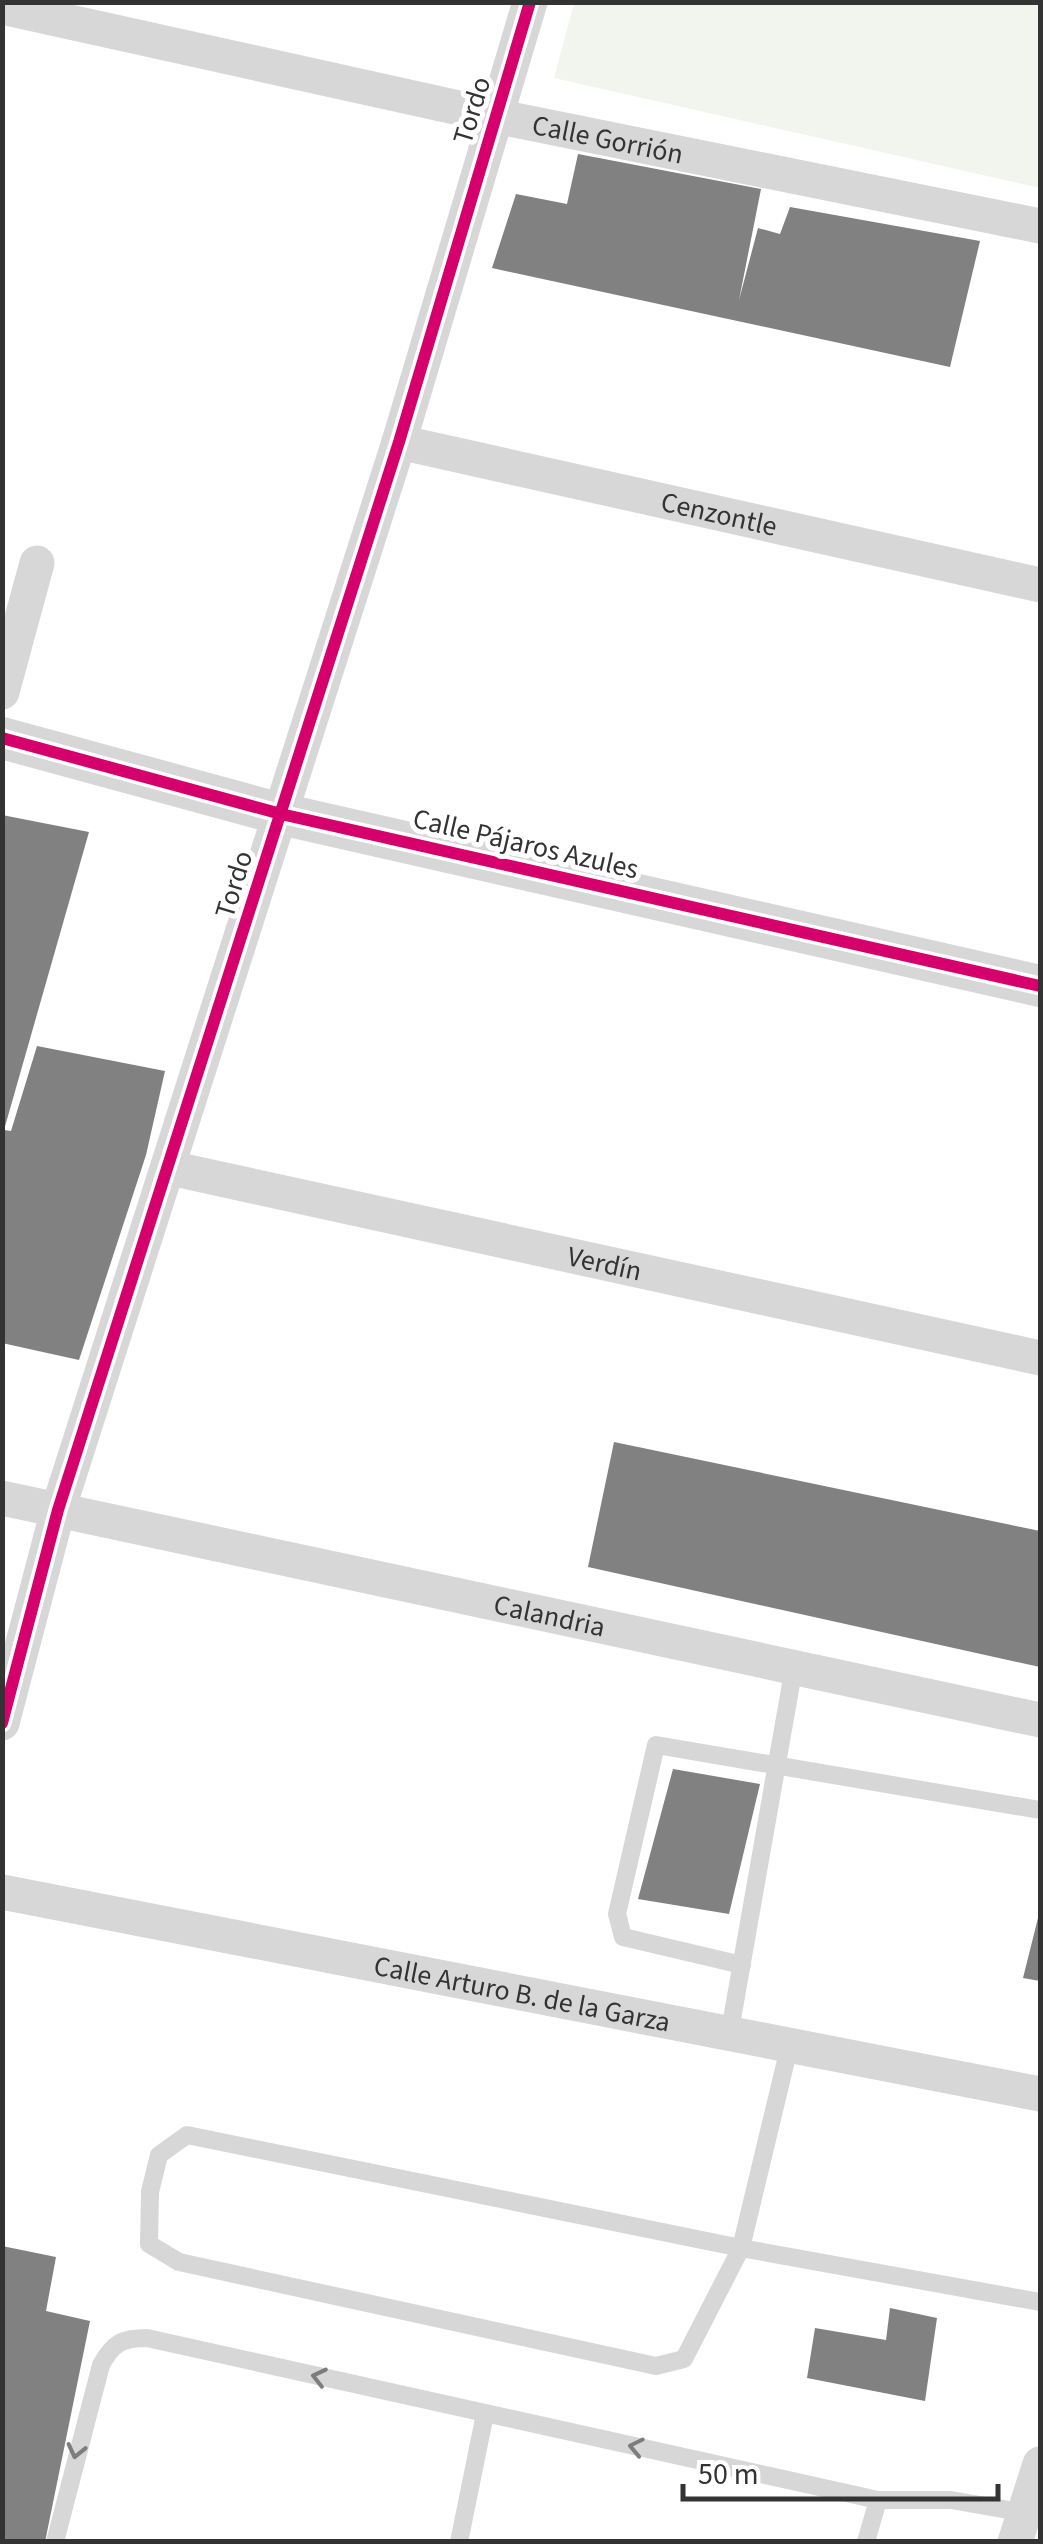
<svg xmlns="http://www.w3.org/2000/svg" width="1043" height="2544" viewBox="0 0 1043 2544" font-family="'Source Sans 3',sans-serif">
  <rect width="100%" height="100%" fill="#fff"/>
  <!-- green -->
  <path fill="#f1f5ed" d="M574 3H1040V188L554 78Z"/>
  <!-- building -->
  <path fill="#818181" d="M578 154 761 189 739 300 758 228 780 234 790 207 980 241 950 367 492 268 516 194 567 204Z
    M2 815 89 832 4 1130 11 1131 37 1046 165 1071 146 1155 79 1360 2 1343Z
    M614 1442 1040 1531V1667L588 1567Z
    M673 1769 760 1784 729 1914 638 1899Z
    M1039 1914 1040 1915V1981L1023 1978Z
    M2 2246 56 2257 46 2311 90 2321 45 2542H2Z
    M890 2308 937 2318 925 2401 807 2378 815 2328 886 2340Z"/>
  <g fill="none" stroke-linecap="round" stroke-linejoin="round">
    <!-- service -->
    <path stroke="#d7d7d7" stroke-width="18" d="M742 1965 623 1937 617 1914 656 1745 1040 1810
      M729 2036 794 1667
      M789 2048 741 2248 684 2359 656 2366 179 2262 149 2244 150 2192 159 2155 187 2135 741 2248 1040 2302
      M55 2542 101 2365C113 2343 122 2338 147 2338L878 2500H951L1031 2514
      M459 2542 485 2414
      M866 2542 878 2500"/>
    <!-- minor -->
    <g stroke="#d7d7d7" stroke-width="35">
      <path id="s1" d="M2 7 495 116 1040 226"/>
      <path id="s2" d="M399 442 1040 585"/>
      <path d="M2 692 37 563"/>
      <path id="s3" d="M170 1168 1040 1358"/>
      <path id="s4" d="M2 1498 1040 1720"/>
      <path d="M2 1723 58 1510 399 442 530 2"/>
      <path id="s5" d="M2 1892 1040 2094"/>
      <path d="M1015 2542 1040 2464"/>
    </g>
    <!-- tertiary -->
    <path stroke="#d7d7d7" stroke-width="42" d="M2 738 281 814 1040 986"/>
    <defs>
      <path id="cycleway" d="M2 738 281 814 1040 986
        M2 1723 58 1510 399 442 530 2"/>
    </defs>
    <!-- cycleway casing -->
    <use href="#cycleway" stroke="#fff" stroke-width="19"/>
    <!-- cycleway -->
    <use href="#cycleway" stroke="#d6006c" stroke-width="12"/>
  </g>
  <!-- one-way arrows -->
  <defs><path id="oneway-chevron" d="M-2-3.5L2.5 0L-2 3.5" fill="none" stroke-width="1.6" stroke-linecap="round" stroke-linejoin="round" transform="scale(2.5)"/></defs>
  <g stroke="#7d7d7d">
    <use href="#oneway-chevron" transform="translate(319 2377) rotate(-167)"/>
    <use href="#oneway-chevron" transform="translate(636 2447) rotate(-168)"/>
    <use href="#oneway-chevron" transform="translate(76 2451) rotate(103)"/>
  </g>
  <g text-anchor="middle" stroke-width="10" stroke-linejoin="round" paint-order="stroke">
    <!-- street labels -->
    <g font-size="28" fill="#333" stroke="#fff">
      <text transform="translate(471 110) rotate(-73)" y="10">Tordo</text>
      <text dy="10" stroke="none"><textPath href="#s1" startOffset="620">Calle Gorrión</textPath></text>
      <text dy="10" stroke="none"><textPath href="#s2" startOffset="328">Cenzontle</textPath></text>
      <text transform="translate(526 843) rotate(13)" y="10">Calle Pájaros Azules</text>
      <text transform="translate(233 884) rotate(-73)" y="10">Tordo</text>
      <text dy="10" stroke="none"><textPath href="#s3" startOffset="445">Verdín</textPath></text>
      <text dy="10" stroke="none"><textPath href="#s4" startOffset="560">Calandria</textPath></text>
      <text dy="10" stroke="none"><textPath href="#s5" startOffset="530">Calle Arturo B. de la Garza</textPath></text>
    </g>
  </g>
  <!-- border -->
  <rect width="1043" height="2544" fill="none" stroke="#333333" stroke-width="10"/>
  <!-- scale -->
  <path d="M683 2484v15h315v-15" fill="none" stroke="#333333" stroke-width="5"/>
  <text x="698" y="2484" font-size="30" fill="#333333" stroke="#ffffff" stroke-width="8" paint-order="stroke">50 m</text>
</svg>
